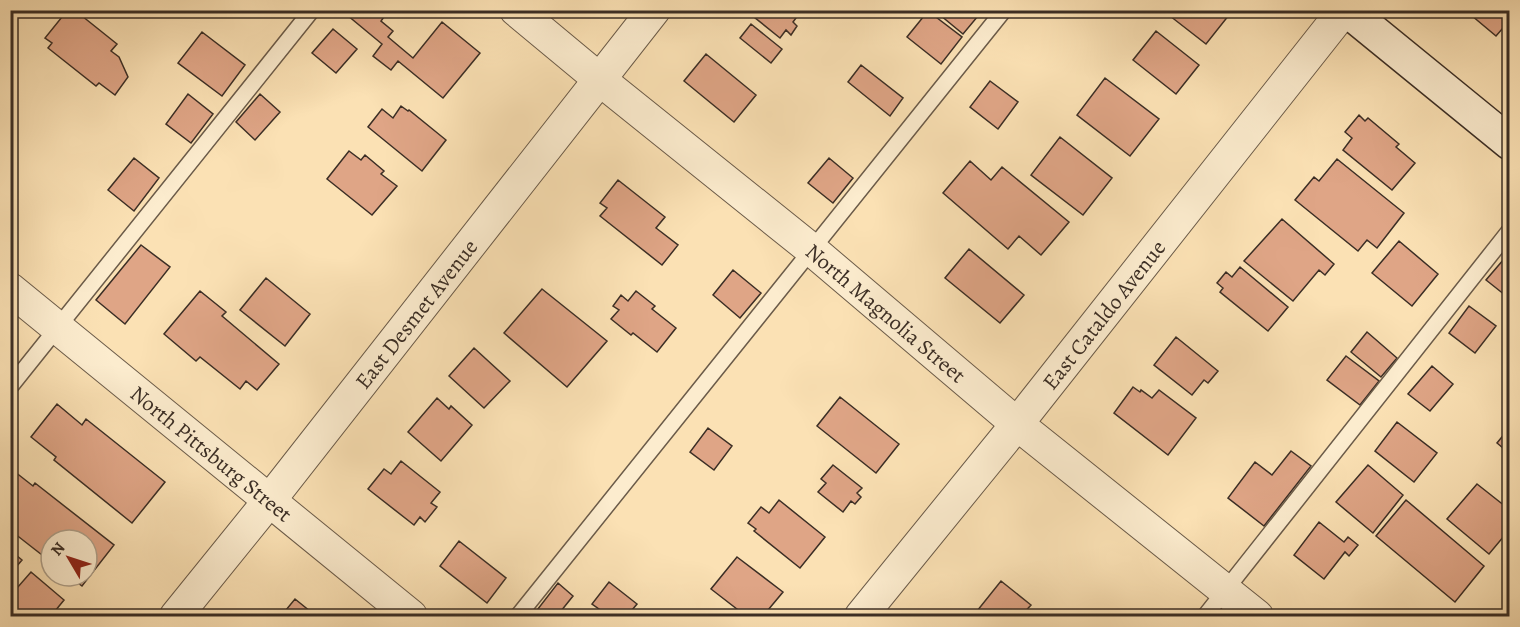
<svg xmlns="http://www.w3.org/2000/svg" width="1520" height="627" viewBox="0 0 1520 627" font-family="Alegreya,serif">
  <rect width="100%" height="100%" fill="#fbe1b4"/>
  <filter id="stains"><feTurbulence type="fractalNoise" baseFrequency=".00333" numOctaves="4"/><feColorMatrix values="0 0 0 0 .2 0 0 0 0 .09 0 0 0 0 .02 0 0 0 .5 -.17"/></filter>
  <radialGradient id="worn" r=".72"><stop offset=".6" stop-color="#630" stop-opacity="0"/><stop offset="1" stop-color="#630" stop-opacity=".3"/></radialGradient>
  <!-- building -->
  <path fill="#dfa586" stroke="#3b2e25" stroke-width="1.5" d="M341 10H389L381 21 393 31 388 37 413 58 442 22 480 53 443 98 398 61 391 70 373 56 382 44Z
    M759 10H802L793 22 797 26 791 35 786 30 780 38 754 17Z
    M934 10H983L963 34Z
    M1175 10H1233L1206 44 1170 16Z
    M1465 10H1510V20L1496 36Z
    M928 11 962 37 941 64 907 37Z
    M66 12 73 17 77 12 117 44 111 51 119 57 128 77 115 95 99 83 96 86 48 48 52 43 45 38Z
    M751 24 782 49 771 63 740 38Z
    M333 29 357 49 336 73 312 53Z
    M1156 31 1199 65 1176 94 1133 60Z
    M202 32 245 65 222 96 178 63Z
    M706 54 756 95 734 122 684 81Z
    M861 65 903 98 890 116 848 82Z
    M1105 78 1159 119 1130 156 1077 115Z
    M990 81 1018 102 998 129 970 107Z
    M188 94 213 114 191 143 166 124Z
    M260 94 280 112 255 140 236 122Z
    M401 106 408 111 409 110 446 140 422 171 368 127 382 109 393 118Z
    M1359 115 1365 121 1368 118 1399 144 1396 147 1415 163 1392 190 1343 150 1352 138 1345 132Z
    M1060 137 1112 178 1083 215 1031 175Z
    M349 151 361 160 365 155 384 171 381 174 397 186 372 215 327 179Z
    M134 158 159 178 134 211 108 190Z
    M829 158 853 178 833 203 808 183Z
    M1337 159 1404 213 1377 248 1367 240 1358 251 1295 200 1314 177 1319 181Z
    M970 161 991 180 1002 167 1069 222 1041 255 1019 236 1008 249 943 193Z
    M618 180 665 217 656 228 678 245 662 265 600 216 607 208 600 203Z
    M1282 219 1334 264 1325 275 1319 270 1293 301 1244 261Z
    M1399 241 1438 274 1412 306 1372 273Z
    M141 245 170 267 125 324 96 300Z
    M969 249 1024 295 1000 323 945 278Z
    M1510 252V299L1486 280Z
    M1240 267 1288 307 1268 331 1220 292 1223 288 1217 283 1226 272 1232 277Z
    M733 270 761 293 740 318 713 295Z
    M266 278 310 314 285 346 240 310Z
    M542 289 607 341 567 387 504 333Z
    M200 291 226 312 222 316 279 364 257 390 246 381 240 389 200 357 196 361 164 334Z
    M636 291 655 306 652 309 676 328 657 352 633 333 631 335 611 319 619 310 613 306 621 295 628 301Z
    M1469 306 1496 326 1475 353 1449 333Z
    M1367 332 1397 358 1381 377 1351 352Z
    M1176 337 1218 371 1208 383 1204 380 1192 395 1154 365Z
    M474 348 510 381 484 408 449 376Z
    M1346 356 1379 381 1360 405 1327 380Z
    M1432 366 1453 384 1430 411 1408 394Z
    M1133 387 1140 392 1141 390 1152 398 1159 390 1196 418 1168 455 1114 413Z
    M840 397 899 444 876 473 817 426Z
    M437 398 449 409 451 406 472 425 441 461 408 432Z
    M57 404 82 425 86 419 165 482 132 523 54 460 56 457 31 437Z
    M1397 422 1437 453 1414 482 1375 451Z
    M1510 427V454L1497 443Z
    M708 428 732 446 714 470 690 452Z
    M1291 451 1311 466 1264 526 1228 498 1255 462 1272 475Z
    M401 461 440 492 431 503 437 507 425 522 420 517 414 525 368 489 384 469 391 474Z
    M833 465 862 488 857 493 861 497 855 504 851 501 843 512 818 492 826 483 821 479Z
    M1368 465 1403 495 1373 533 1336 502Z
    M10 468 33 486 35 483 114 545 82 586 69 576H87V540H51V562L10 530Z
    M1477 484 1510 510V539L1509 540 1504 536 1489 554 1447 519Z
    M779 500 825 537 800 568 754 531 756 529 748 523 761 507 769 513Z
    M1406 500 1484 566 1455 602 1376 536Z
    M1319 522 1344 542 1348 537 1358 545 1349 556 1345 552 1324 579 1294 555Z
    M459 541 506 578 487 603 440 566Z
    M10 550 22 560 10 574Z
    M737 557 783 592 763 616H746L711 589Z
    M31 572 64 600 51 616H21L10 607V596Z
    M1001 581 1031 605 1021 616H973Z
    M609 582 637 604 627 616H609L592 604Z
    M558 583 573 596 557 616H537L534 614Z
    M295 599 316 616H281Z"/>
  <g fill="none" stroke-linecap="round" stroke-linejoin="round">
    <defs>
      <path id="lane" d="M10 387 312 10
        M518 616 1004 10
        M1205 616 1510 230"/>
      <g id="street">
        <path id="s1" d="M516 10 599 79 812 250 1017 424 1257 616"/>
        <path id="s2" d="M10 289 411 616"/>
        <path id="s3" d="M176 616 269 501 654 10"/>
        <path id="s4" d="M861 616 1017 424 1344 10"/>
      </g>
      <path id="secondary" d="M1347 10 1510 143"/>
    </defs>
    <!-- lane casing -->
    <use href="#lane" stroke="#6b5b49" stroke-width="18"/>
    <!-- street casing -->
    <use href="#street" stroke="#6b5b49" stroke-width="34"/>
    <!-- secondary casing -->
    <use href="#secondary" stroke="#3b2e25" stroke-width="36"/>
    <!-- lane -->
    <use href="#lane" stroke="#fcecce" stroke-width="15"/>
    <!-- street -->
    <use href="#street" stroke="#fcecce" stroke-width="32"/>
    <!-- secondary -->
    <use href="#secondary" stroke="#fcecce" stroke-width="33"/>
  </g>
  <g text-anchor="middle" stroke-width="5" stroke-linejoin="round" paint-order="stroke">
    <!-- street labels -->
    <g font-size="22" fill="#3b2e25" stroke="#fcecce">
      <text dy="8" stroke="none"><textPath href="#s1" startOffset="478">North Magnolia Street</textPath></text>
      <text dy="8" stroke="none"><textPath href="#s3" startOffset="386">East Desmet Avenue</textPath></text>
      <text dy="8" stroke="none"><textPath href="#s4" startOffset="387">East Cataldo Avenue</textPath></text>
      <text dy="8" stroke="none"><textPath href="#s2" startOffset="260">North Pittsburg Street</textPath></text>
    </g>
  </g>
  <!-- margin -->
  <rect width="1520" height="627" fill="none" stroke="#fbe1b4" stroke-width="36"/>
  <rect x="12" y="12" width="1496" height="603" fill="none" stroke="#3b2e25" stroke-width="3"/>
  <rect x="18" y="18" width="1484" height="591" fill="none" stroke="#3b2e25" stroke-width="1.5"/>
  <!-- north arrow -->
  <g transform="translate(69 558) rotate(309)"><circle r="28" fill="#fcecce" stroke="#afa08a" stroke-width="1.5"/>
  <path d="M0-4.5L10 22L0 15L-10 22Z" fill="#8f2418"/>
  <text y="-9" font-size="16" font-weight="bold" text-anchor="middle" fill="#3b2e25">N</text>
  </g>
  <rect width="100%" height="100%" filter="url(#stains)"/>
  <rect width="100%" height="100%" fill="url(#worn)"/>
</svg>
